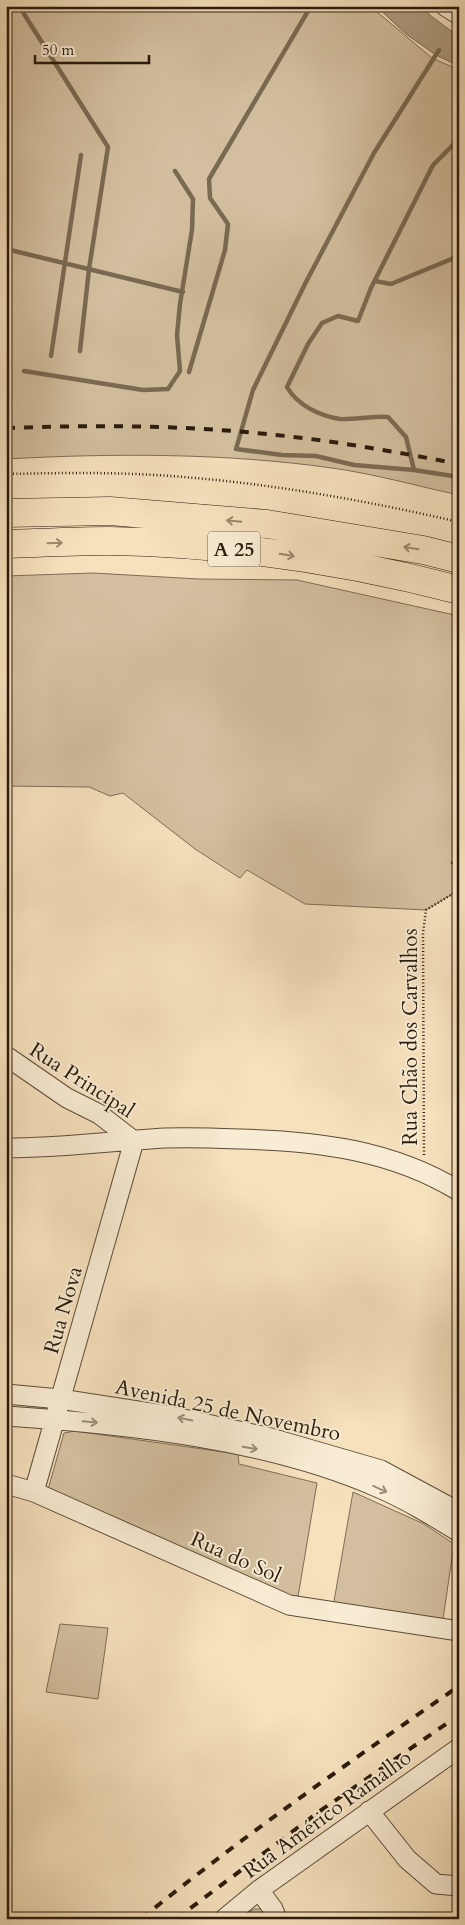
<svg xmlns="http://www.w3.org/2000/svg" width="465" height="1925" viewBox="0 0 465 1925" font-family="Cardo,serif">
  <rect width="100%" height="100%" fill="#f6e1bd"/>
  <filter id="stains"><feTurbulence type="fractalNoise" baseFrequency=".004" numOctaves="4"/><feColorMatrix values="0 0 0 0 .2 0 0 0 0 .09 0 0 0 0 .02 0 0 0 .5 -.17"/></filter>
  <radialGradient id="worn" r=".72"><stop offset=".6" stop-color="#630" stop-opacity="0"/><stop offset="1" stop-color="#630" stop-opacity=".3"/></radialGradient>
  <!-- green -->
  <path fill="#d3bf9f" stroke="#7e6d56" d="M6 6H370L432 58 459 70V495C417 486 375 474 332 468 225 453 114 453 6 459Z
    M93 573 199 579 297 580 459 616V837L456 839 458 861 452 863 459 870V890L426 910 305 904 247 870 240 878 195 849 123 793 110 796 89 787 6 786V576Z
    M75 1431 238 1454 239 1464 317 1483 298 1597 262 1590 47 1493 64 1433Z
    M353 1492 424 1524 454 1544 442 1626 333 1607Z
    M60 1624 108 1628 98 1699 46 1692Z
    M254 1909H264L272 1919H239Z"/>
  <!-- water -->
  <path fill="#b09e81" stroke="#7a6a52" d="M376 6H418L459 37V66L436 55 406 34Z"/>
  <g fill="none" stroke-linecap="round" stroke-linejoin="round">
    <!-- stream -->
    <path stroke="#7a6a52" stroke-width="4.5" d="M19 6 108 147 89 269 80 351
      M6 131V132
      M459 139 433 165 371 288 358 321 338 316 322 323 308 344 287 387C297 405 320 416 340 419 352 420 373 416 388 417L406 437 414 470 459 477
      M6 207V213
      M6 249 183 292
      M375 281 391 284 459 256
      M51 356 81 155
      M24 371 143 390 168 389 180 371 177 335 180 304 192 230 193 199 175 171
      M189 372 225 250 228 224 210 198 209 179 311 6
      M414 470 354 465 316 456 282 455 236 449 253 390 306 282 374 153 439 50"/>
    <defs>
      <path id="minor" d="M445 6 459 15
        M6 1056 67 1098 99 1114 134 1141
        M6 1148C61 1148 111 1141 165 1138 190 1137 215 1138 241 1139 317 1141 392 1150 459 1191
        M6 1394 60 1399 170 1416 267 1437 381 1470 459 1512
        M6 1416C126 1424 268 1439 379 1488 407 1500 433 1516 459 1532
        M6 1484 34 1492 289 1605 459 1631
        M34 1492 134 1141
        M369 1811 407 1859 436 1884 459 1886
        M259 1890 273 1909 277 1919
        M224 1919 259 1890 459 1748"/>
      <path id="highway" d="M6 513 110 511 267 524 423 550 459 559
        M6 544C40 543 75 541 109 541 226 543 345 560 459 590"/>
    </defs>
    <!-- minor casing -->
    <use href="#minor" stroke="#5c4c38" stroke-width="21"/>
    <!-- highway casing -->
    <use href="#highway" stroke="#291b0c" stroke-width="29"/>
    <!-- path -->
    <path stroke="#291b0c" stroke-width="2.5" stroke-dasharray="1 2.5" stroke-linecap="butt" d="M6 474C55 473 105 472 155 475 257 481 359 499 459 522
      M451 863 459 861
      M424 1155 423 933 426 910 459 890"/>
    <!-- minor -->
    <use href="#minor" stroke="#f9ecd4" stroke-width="19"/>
    <!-- highway -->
    <use href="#highway" stroke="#f6e1bd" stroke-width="28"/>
    <!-- rail -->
    <path stroke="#291b0c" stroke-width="4" stroke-dasharray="9 9" stroke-linecap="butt" d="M6 428C90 425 173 425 256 433 324 439 392 451 459 464
      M141 1919C243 1836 351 1761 459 1686
      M176 1919 320 1811 459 1715"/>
  </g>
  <!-- one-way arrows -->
  <defs><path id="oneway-shaft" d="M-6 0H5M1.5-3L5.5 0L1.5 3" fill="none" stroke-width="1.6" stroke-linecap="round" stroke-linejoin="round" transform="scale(1.25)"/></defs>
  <g stroke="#9a886d">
    <use href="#oneway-shaft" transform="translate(234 521) rotate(-175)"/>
    <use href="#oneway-shaft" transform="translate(55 543) rotate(-2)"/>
    <use href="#oneway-shaft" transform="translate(411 548) rotate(-171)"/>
    <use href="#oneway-shaft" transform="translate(287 555) rotate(10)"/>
  </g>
  <g stroke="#9b8e7a">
    <use href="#oneway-shaft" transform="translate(185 1419) rotate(-168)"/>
    <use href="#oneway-shaft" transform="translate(90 1422) rotate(5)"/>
    <use href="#oneway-shaft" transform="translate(250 1448) rotate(10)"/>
    <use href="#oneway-shaft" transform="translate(380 1489) rotate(24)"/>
  </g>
  <g text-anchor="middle" stroke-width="4" stroke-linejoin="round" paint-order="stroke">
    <!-- shield labels -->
    <rect fill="#f9ecd4" stroke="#675a48" stroke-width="1" x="208" y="531.5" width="52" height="35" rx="4"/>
    <g font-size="20" font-weight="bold" fill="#291b0c">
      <text x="234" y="556">A 25</text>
    </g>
    <!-- street labels -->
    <g font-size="21" fill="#291b0c" stroke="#f9ecd4">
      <text transform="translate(410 1037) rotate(-90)" y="7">Rua Chão dos Carvalhos</text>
      <text transform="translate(82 1080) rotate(33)" y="7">Rua Principal</text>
      <text transform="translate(63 1310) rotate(-74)" y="7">Rua Nova</text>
      <text transform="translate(228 1410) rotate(12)" y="7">Avenida 25 de Novembro</text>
      <text transform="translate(236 1557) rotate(24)" y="7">Rua do Sol</text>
      <text transform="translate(327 1814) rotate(-36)" y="7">Rua Américo Ramalho</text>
    </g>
  </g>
  <!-- margin -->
  <rect width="465" height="1925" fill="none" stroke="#f6e1bd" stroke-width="25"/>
  <rect x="8" y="8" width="450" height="1910" fill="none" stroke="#291b0c" stroke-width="2.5"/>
  <rect x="12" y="12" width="440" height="1900" fill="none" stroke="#291b0c"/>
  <!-- scale -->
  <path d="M35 55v8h114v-8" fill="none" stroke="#291b0c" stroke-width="2.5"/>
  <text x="42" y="55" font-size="15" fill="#291b0c" stroke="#f9ecd4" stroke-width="4" paint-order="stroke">50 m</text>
  <rect width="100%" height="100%" filter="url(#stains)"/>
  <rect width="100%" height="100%" fill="url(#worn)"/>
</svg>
